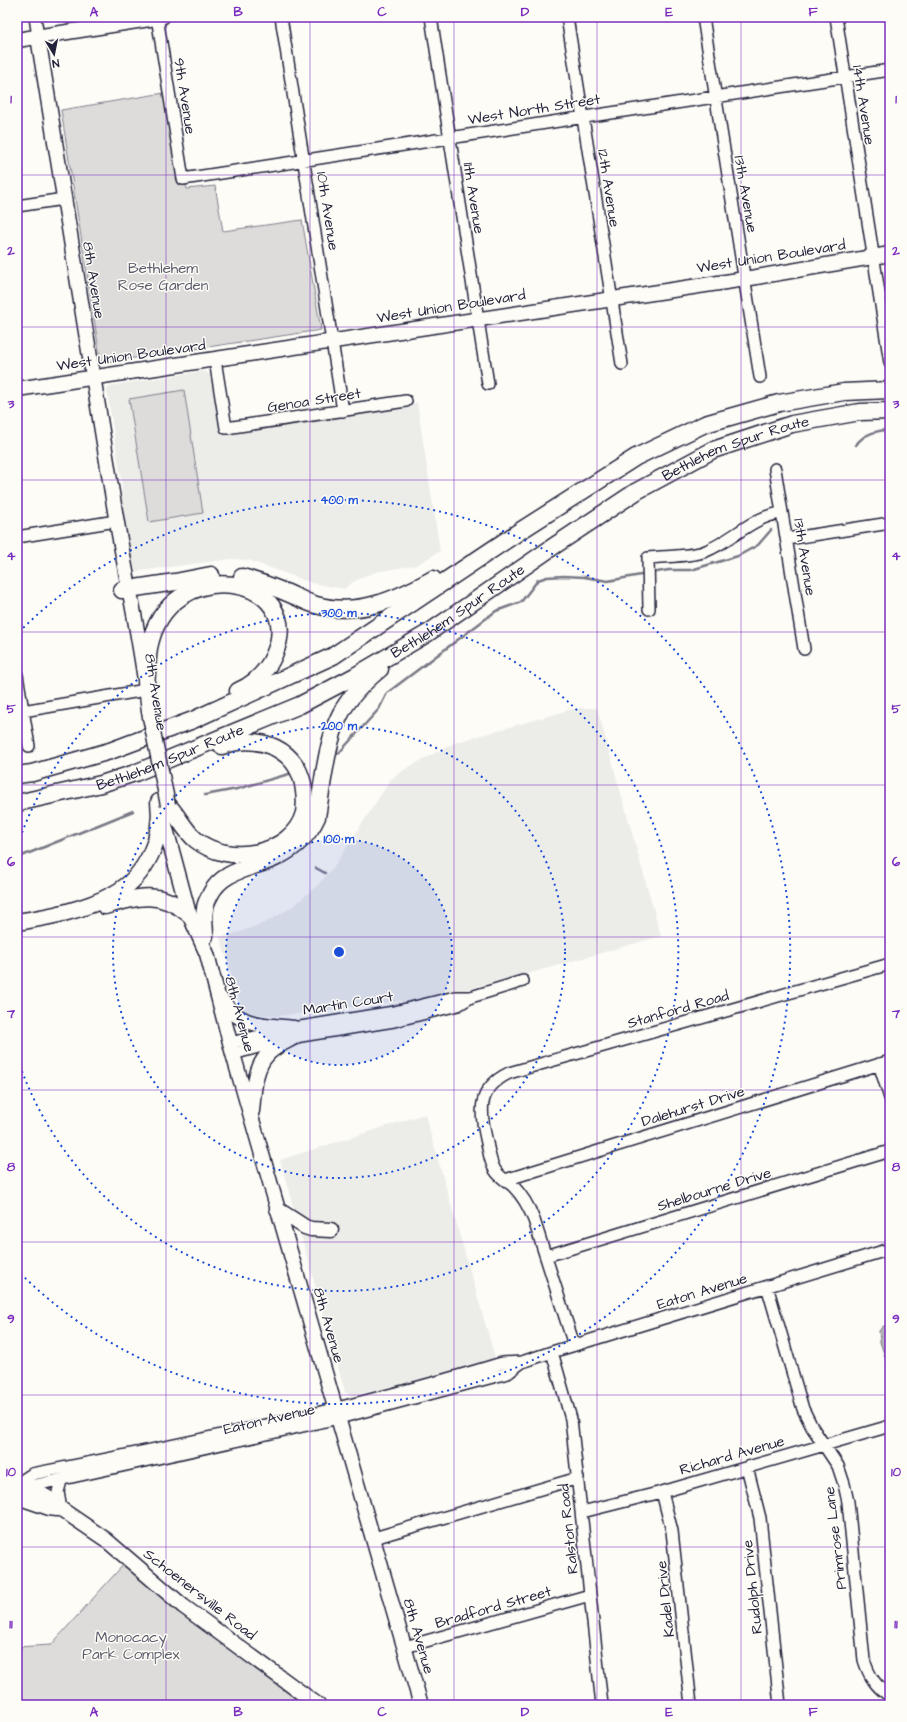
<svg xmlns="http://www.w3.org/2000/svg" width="907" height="1722" viewBox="0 0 907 1722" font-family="'Architects Daughter',sans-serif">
  <rect width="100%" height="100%" fill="#fdfcf7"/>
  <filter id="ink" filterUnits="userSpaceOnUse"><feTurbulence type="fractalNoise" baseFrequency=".025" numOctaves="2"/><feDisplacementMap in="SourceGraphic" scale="8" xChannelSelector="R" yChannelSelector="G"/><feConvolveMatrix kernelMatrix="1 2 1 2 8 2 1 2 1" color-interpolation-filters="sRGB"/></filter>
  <g filter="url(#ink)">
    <!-- built -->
    <path fill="#ecece9" d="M203 371 210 374 212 377 222 434 410 405 417 402 440 551 416 565 376 572 365 576 353 582 344 589 312 583 248 560 231 559 132 572 121 511 122 485 107 391 108 388 115 385Z
      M576 708H597L661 936 534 972 402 1006 401 1001 278 1016 255 1014 245 1010 240 1003 220 937 237 933 267 922 292 907 318 885 335 865 391 779 407 768 454 743Z
      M425 1114 496 1361 351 1396 345 1392 280 1160Z"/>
    <!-- green -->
    <path fill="#dddcdb" stroke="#807f8b" d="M164 93 178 182 181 185H186L187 189 215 186 223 231 302 220 321 330 101 363 61 110Z
      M184 390 203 513 149 522 129 399Z
      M124 1564 303 1705H17V1647L51 1645Z"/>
    <!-- water -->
    <path fill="#b2b2b7" stroke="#787885" d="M890 1323V1365L888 1366 880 1342 879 1331 882 1327Z"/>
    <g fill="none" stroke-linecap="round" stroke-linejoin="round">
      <!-- stream -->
      <path stroke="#787885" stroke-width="2.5" d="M856 445C863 434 878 430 890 430
        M651 573 669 570H691L738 556 758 545 771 530
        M338 754 379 709 387 693 496 611 521 602 538 580 547 577 564 576 584 577 608 581 646 574
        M205 795 237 789 289 774
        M17 858 133 811
        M316 868 325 873"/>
      <defs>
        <path id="minor" d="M35 17 38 37
          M157 17 183 179 890 70
          M281 17 343 411
          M431 17 488 384
          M567 17 622 364
          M703 17 760 377
          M836 17 890 363
          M17 206 64 199
          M215 360 226 428 406 401
          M775 469 804 649
          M17 537 116 521
          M787 539 890 523
          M649 609 648 558C664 556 692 557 706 551 733 540 753 516 782 513
          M17 675 29 746
          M17 712 146 690
          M230 1043 294 1028 394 1012 455 997H470
          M233 1054 295 1037 394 1021 458 1005 471 997 523 981
          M879 1064 890 1098
          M505 1180 890 1061
          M546 1256 890 1151
          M767 1286 803 1409 812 1427 838 1466 844 1484 848 1502 864 1660C869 1676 876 1687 890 1696
          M574 1345 534 1220C529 1207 523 1196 513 1186 507 1181 499 1177 495 1170 490 1162 489 1152 487 1143 480 1112 476 1089 509 1073L890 964
          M552 1352 571 1419 602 1705
          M747 1467 760 1518 780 1705
          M17 1484 32 1474C189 1443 348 1410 502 1363L522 1362
          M22 1484 36 1485 63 1479 339 1418 508 1373 522 1362 552 1352 890 1249
          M662 1492 672 1531 691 1705
          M61 1509 58 1492 61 1481 63 1479
          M582 1512 662 1492 890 1426
          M374 1538 578 1478
          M405 1647 590 1595"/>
        <path id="major" d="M38 37C62 193 88 349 114 505 125 574 142 642 149 712
          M17 40 162 17
          M17 389 745 279 890 254
          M162 814 189 914 207 954 233 1054 421 1705
          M221 999C241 1028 262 1024 294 1028
          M252 1111C254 1092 254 1068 268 1054 275 1046 286 1042 295 1037
          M277 1209 305 1227 311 1229 331 1230
          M17 1485C34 1490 50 1496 61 1509L105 1539 183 1606 318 1705
          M17 1497 49 1508 57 1509"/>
        <g id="highway">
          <path d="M242 577C257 581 271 586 285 592 296 596 305 602 316 605 358 617 397 599 433 579"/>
          <path d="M122 590 175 582 211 575"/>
          <path d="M146 690C147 676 147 661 149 648 168 550 309 575 274 655 267 671 254 684 238 691"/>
          <path d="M17 775 32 773 110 751 193 720 333 656 520 531 636 457 705 424 779 403 844 392 890 390"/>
          <path id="s1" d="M17 803 101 784 135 773 300 705 355 676 428 633 554 546 637 491 713 450 792 424 860 412 890 411"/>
          <path d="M168 805C178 816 185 831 196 840 228 866 292 856 304 813 305 806 305 798 304 791 300 749 259 733 222 746"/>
          <path d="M105 906C139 896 160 890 189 914"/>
          <path d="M17 922C49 917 85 910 114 894 146 877 164 837 159 802"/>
          <path d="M205 936C205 927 203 918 205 909 205 904 208 899 210 895 223 868 254 869 277 857 295 848 309 835 317 817 322 788 327 740 340 715 349 697 364 682 380 669"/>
        </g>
      </defs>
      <!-- minor casing -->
      <use href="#minor" stroke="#22223b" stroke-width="14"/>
      <!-- major casing -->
      <use href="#major" stroke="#22223b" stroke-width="17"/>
      <!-- highway casing -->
      <use href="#highway" stroke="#22223b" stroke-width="19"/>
      <!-- minor -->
      <use href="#minor" stroke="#fdfcf7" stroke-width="11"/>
      <!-- major -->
      <use href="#major" stroke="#fdfcf7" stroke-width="14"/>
      <!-- highway -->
      <use href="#highway" stroke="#fdfcf7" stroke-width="16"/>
      <defs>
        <path id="major-bridge" d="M149 712 168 805"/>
      </defs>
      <!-- major-bridge casing -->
      <use href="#major-bridge" stroke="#22223b" stroke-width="17" stroke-linecap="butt"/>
      <!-- major-bridge -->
      <use href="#major-bridge" stroke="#fdfcf7" stroke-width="14"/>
    </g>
  </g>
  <!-- grid -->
  <path fill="none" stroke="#7b2cbf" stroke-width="1" stroke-opacity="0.55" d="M166 17V1705M310 17V1705M454 17V1705M597 17V1705M741 17V1705M17 175H890M17 327H890M17 480H890M17 632H890M17 785H890M17 937H890M17 1090H890M17 1242H890M17 1395H890M17 1547H890"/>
  <!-- distance rings -->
  <circle cx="339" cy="952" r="113" fill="#1d4ed8" fill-opacity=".12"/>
  <g fill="none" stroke="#1d4ed8" stroke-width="2" stroke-dasharray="2 4">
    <circle cx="339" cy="952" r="113"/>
    <circle cx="339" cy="952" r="226"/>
    <path d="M18 844A339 339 0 1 1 18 1060"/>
    <path d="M19 632A452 452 0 1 1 19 1272"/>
  </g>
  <g text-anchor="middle" stroke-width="3" stroke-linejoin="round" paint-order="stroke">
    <!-- street labels -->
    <g font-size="15" fill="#22223b" stroke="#fdfcf7">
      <text transform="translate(185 96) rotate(81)" y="5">9th Avenue</text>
      <text transform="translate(864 105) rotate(81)" y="5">14th Avenue</text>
      <text transform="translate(534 109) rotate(-9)" y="5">West North Street</text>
      <text transform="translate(609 188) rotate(81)" y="5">12th Avenue</text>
      <text transform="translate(746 194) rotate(80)" y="5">13th Avenue</text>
      <text transform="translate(474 198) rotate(81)" y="5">11th Avenue</text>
      <text transform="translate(328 211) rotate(81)" y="5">10th Avenue</text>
      <text transform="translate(771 256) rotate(-9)" y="5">West Union Boulevard</text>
      <text transform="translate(94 280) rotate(81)" y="5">8th Avenue</text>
      <text transform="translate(451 306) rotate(-9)" y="5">West Union Boulevard</text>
      <text transform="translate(131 355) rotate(-8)" y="5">West Union Boulevard</text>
      <text transform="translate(314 400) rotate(-9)" y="5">Genoa Street</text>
      <text dy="5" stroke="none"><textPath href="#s1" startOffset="808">Bethlehem Spur Route</textPath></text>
      <text transform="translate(805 557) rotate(81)" y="5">13th Avenue</text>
      <text dy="5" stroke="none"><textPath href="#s1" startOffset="484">Bethlehem Spur Route</textPath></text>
      <text transform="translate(156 692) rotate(81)" y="5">8th Avenue</text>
      <text dy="5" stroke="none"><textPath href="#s1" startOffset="160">Bethlehem Spur Route</textPath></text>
      <text transform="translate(348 1003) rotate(-9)" y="5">Martin Court</text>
      <text transform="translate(678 1009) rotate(-16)" y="5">Stanford Road</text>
      <text transform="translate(240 1014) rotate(75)" y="5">8th Avenue</text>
      <text transform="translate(693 1106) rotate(-17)" y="5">Dalehurst Drive</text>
      <text transform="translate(714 1189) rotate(-17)" y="5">Shelbourne Drive</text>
      <text transform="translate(702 1291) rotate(-17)" y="5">Eaton Avenue</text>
      <text transform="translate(329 1325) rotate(74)" y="5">8th Avenue</text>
      <text transform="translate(269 1419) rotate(-13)" y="5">Eaton Avenue</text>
      <text transform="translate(732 1455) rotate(-16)" y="5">Richard Avenue</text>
      <text transform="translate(568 1529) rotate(-96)" y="5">Ralston Road</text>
      <text transform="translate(835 1538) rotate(-97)" y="5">Primrose Lane</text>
      <text transform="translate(752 1587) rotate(-96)" y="5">Rudolph Drive</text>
      <text transform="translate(200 1594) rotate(38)" y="5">Schoenersville Road</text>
      <text transform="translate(665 1599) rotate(-96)" y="5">Kadel Drive</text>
      <text transform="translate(493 1607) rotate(-16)" y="5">Bradford Street</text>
      <text transform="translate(419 1636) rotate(74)" y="5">8th Avenue</text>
    </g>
    <!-- park labels -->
    <g font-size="15" fill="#5a5a6b" stroke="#fdfcf7">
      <text x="163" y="273">Bethlehem<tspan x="163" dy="17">Rose Garden</tspan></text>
      <text x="131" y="1642">Monocacy<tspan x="131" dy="17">Park Complex</tspan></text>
    </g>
  </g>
  <circle cx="339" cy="952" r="6" fill="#1d4ed8" stroke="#fdfcf7" stroke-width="2"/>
  <g font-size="12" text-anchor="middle" font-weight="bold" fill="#1d4ed8" stroke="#fdfcf7" stroke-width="3" stroke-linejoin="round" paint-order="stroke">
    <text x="339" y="504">400 m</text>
    <text x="339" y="617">300 m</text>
    <text x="339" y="730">200 m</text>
    <text x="339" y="843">100 m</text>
  </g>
  <!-- margin -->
  <rect width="907" height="1722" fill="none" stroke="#fdfcf7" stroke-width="44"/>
  <!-- north arrow -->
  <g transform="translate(54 54) rotate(170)" stroke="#fdfcf7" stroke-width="3" paint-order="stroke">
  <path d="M0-3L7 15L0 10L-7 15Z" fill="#22223b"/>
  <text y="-6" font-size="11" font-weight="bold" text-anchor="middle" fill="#22223b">N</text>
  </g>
  <rect x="22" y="22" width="863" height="1678" fill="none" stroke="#7b2cbf" stroke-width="1.5"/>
  <g font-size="13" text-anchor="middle" font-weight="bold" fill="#7b2cbf">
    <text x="94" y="16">A</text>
    <text x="238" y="16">B</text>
    <text x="382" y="16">C</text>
    <text x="525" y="16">D</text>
    <text x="669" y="16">E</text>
    <text x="813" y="16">F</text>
    <text x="11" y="103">1</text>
    <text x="896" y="103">1</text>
    <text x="11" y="255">2</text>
    <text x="896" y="255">2</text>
    <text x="11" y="408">3</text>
    <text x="896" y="408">3</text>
    <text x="11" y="560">4</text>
    <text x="896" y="560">4</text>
    <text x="11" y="713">5</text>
    <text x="896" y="713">5</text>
    <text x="11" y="866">6</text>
    <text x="896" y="866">6</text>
    <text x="11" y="1018">7</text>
    <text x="896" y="1018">7</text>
    <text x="11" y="1171">8</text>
    <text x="896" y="1171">8</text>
    <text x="11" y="1323">9</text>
    <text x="896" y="1323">9</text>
    <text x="11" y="1476">10</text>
    <text x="896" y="1476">10</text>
    <text x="11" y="1628">11</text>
    <text x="896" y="1628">11</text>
    <text x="94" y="1716">A</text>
    <text x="238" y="1716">B</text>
    <text x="382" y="1716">C</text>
    <text x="525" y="1716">D</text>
    <text x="669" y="1716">E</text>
    <text x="813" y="1716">F</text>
  </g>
</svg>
